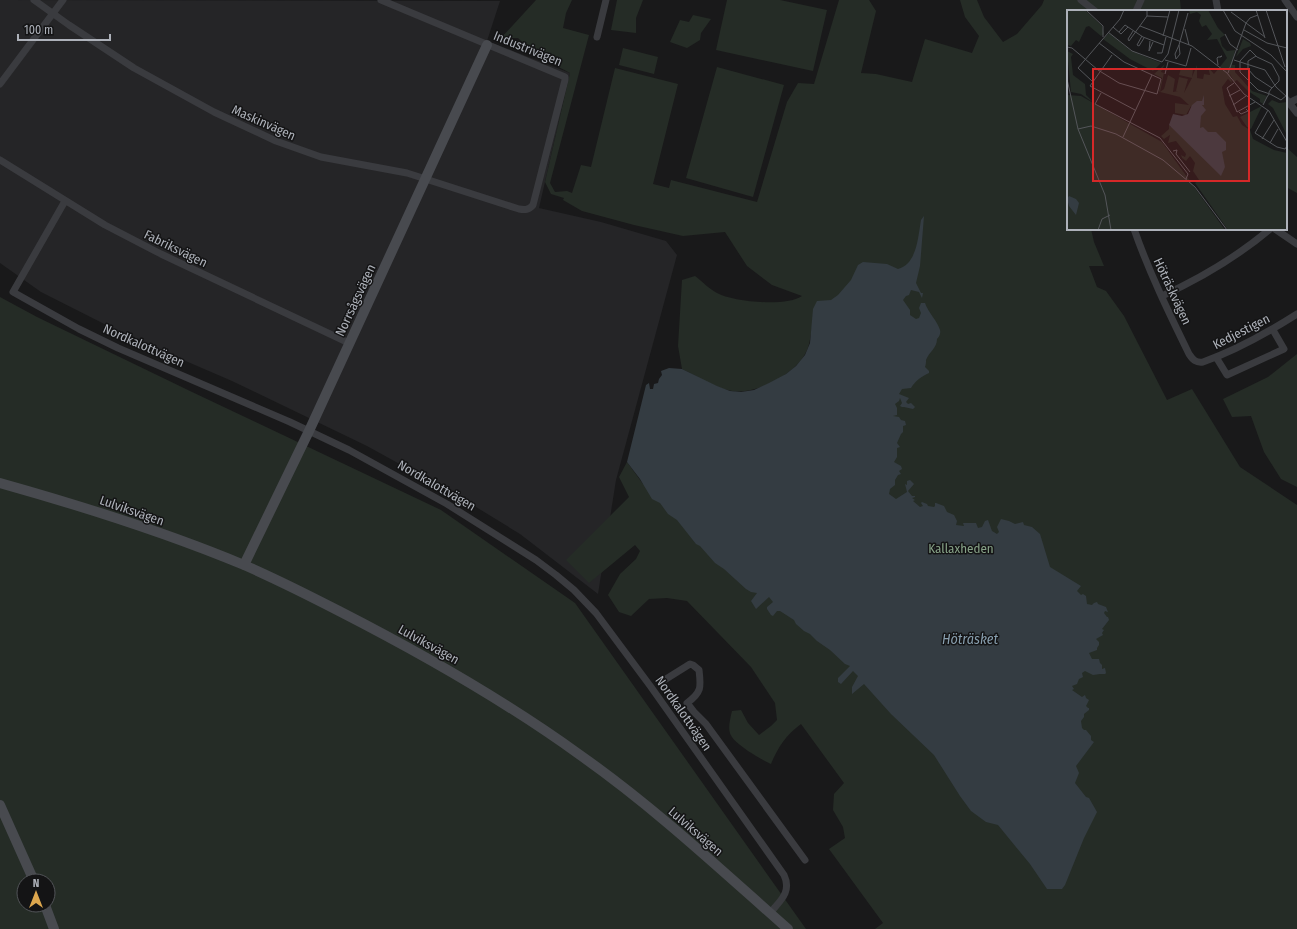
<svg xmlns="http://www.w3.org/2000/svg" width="1297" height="929" viewBox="0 0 1297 929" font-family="'Fira Sans Condensed',sans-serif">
  <rect width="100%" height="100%" fill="#19191a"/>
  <!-- built -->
  <path fill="#252527" d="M0 0 500 1 487 41 570 73 539 208 601 222 666 241 677 255 616 480 598 594 520 534 463 499 367 446 232 381 130 337 41 292 0 263Z"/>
  <!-- green -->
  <path fill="#252c26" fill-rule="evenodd" d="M536 0H572L566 13 563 28 589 35 550 183 555 192 567 191 572 193 581 165 591 167 615 68 678 84 653 184 669 188 671 180 757 202 787 102 798 83 814 84 839 0H869L876 11 861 73 876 74 912 82 925 39 972 53 979 36 965 17 960 0H977L984 17 1003 42 1017 34 1042 5 1044 0H1180L1181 11H1068V229H1091L1094 242 1104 266H1089L1097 287 1106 291 1124 316 1167 400 1192 389 1240 467 1297 505V929H875L883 923 829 849 845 838 843 827 833 810 834 794 844 783 801 724C786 735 778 747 771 764 762 760 756 756 748 751 729 737 726 735 732 711L741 710 748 723 759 735 771 726 777 720 775 703 751 667 687 601 667 598 649 599 631 616 619 612 608 595 620 574 636 559 640 551 635 545 589 583 566 560 629 497 619 477 627 462 643 484 840 347 812 328C810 337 810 346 805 354 794 375 755 395 732 391 715 388 697 376 682 369L678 346 682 280 695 276C702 281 709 289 717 293 733 302 787 307 802 296L772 285 747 266 725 232 683 236 634 225 582 211 563 200 564 198 551 194 545 182 570 73 536 55 518 38H501Z
    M617 0H643L636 18V33L611 30Z
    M727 0H780L827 10 813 71 716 50Z
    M693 15 711 19 701 33 700 40 687 48 670 42 680 20 689 22Z
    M623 48 658 57 654 74 619 65Z
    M717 67 784 85 753 197 686 178Z
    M1286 147 1297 157V193L1286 187Z
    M0 297 37 317 190 391 441 510 575 603 806 929H0ZM24 881H48V905H24Z
    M1297 354V487L1281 479 1264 452 1251 416 1232 417 1223 399 1268 377Z"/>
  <!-- water -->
  <path fill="#343c42" d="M924 216 920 266 916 283 921 293H923L922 298 919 292 911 290 909 295 906 296 903 300 910 310V315L916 319 919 318 921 313 919 308 921 303H925C928 312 938 322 940 330 941 334 939 337 937 339 937 348 929 352 926 360 926 362 926 364 925 367L929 371V373C922 376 915 381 911 388L902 389 899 394 909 398 906 402 908 404 911 403 915 407 913 409 904 407H902L900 406 902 403 900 398 899 401 895 404 897 408V415L893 416 899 417 901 420 905 421 906 425 903 426V432L901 434 897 443 900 447 897 448V457L894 462 901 466 902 469 899 471 901 474 898 475 895 480V485L890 489 889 494 896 499 907 492 905 484 907 485V481L910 480 914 484 908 491 912 496H915V497L912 498 915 500 913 501 920 507 923 506 921 503 922 502 927 504 928 506 934 507 935 506V503H936L944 506 947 512 954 515 957 521 956 525 964 526 963 523H976L978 528 982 527 985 521 988 520 992 531 997 534 999 532 997 527 1001 519 1009 521 1015 524 1023 522 1024 525 1032 527 1040 534 1050 567 1081 586 1077 591 1081 595 1083 594 1086 596 1087 604 1092 605 1094 603 1097 602 1098 604 1106 607 1108 612 1105 611 1104 613 1107 617H1108L1109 620 1102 629 1104 630 1102 633 1103 635 1096 639 1099 642V645L1097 648V650L1089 653 1092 659H1099L1100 663 1102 665V669L1105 668 1106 673 1105 674H1100L1093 675 1085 671 1082 673 1083 677 1079 679 1077 684 1072 686 1074 689 1072 690 1082 697 1085 695 1086 698 1089 700 1086 706 1088 708H1089V710L1084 714V717L1081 721 1082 728 1084 730H1086L1091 736V740L1094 742 1076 766 1079 773 1075 783 1086 797 1089 798 1097 812 1084 838 1065 885 1062 889H1047L1030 864 998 825 986 822 971 811 960 796 934 755 891 714 864 684 852 694V687L858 676 853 671 841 684 838 682V678L850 666 845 664 830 650 817 641 810 634 804 631 796 624 794 620 780 611H777L773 616 771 615 767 609V607L773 602 769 597 756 609 751 601 757 593 751 592 746 589 724 569 715 563 700 546 696 544 677 520 668 514 660 503 652 499 640 479 627 462 646 385 649 383 650 389H653L654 384 658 383 659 379 662 375 661 371 669 368 682 369 717 386 730 391 741 392 754 390 769 383 786 374 796 366 805 355 810 343 813 309 817 301 831 300 838 295 851 280 858 265 863 262 887 264 898 269C917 264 918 237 921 220Z"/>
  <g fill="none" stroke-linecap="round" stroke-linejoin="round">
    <!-- street -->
    <path stroke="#3a3b3f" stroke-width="7" d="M34 0 69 25 134 68 214 112 276 141 321 157 407 173 519 209C525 210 529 210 533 205L565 80V77L381 0
      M1081 0 1095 11
      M1216 0 1218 11
      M1285 0 1297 17
      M1136 11 1141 0
      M597 37 606 0
      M0 84 63 0
      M1286 99 1297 113
      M1289 103 1297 99
      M0 160 105 225 161 254 349 343
      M65 201 13 292 79 329 118 348 290 422 349 450 447 504 536 560 556 575 574 590 596 613 651 687 784 875C792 892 780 901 770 913
      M1134 229C1149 272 1169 313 1189 354 1193 360 1196 363 1203 362 1237 350 1267 333 1297 314
      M1275 229 1297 244
      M1162 296C1201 278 1237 257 1270 229
      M1216 357 1227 375 1284 349 1273 330
      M666 679 690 664 693 665 699 670C701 687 702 692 687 703L694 712 706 724 805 860"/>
    <!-- secondary -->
    <path stroke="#484a4f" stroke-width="10" d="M0 483C82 506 165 532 244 565 276 579 308 595 339 611 423 654 504 700 580 755 654 807 720 869 788 929
      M244 565 309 431 487 45
      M0 805 34 881
      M45 905 54 929"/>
  </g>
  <g text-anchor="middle" stroke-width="3" stroke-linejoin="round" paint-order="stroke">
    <!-- street labels -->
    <g font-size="13" fill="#adb1b9" stroke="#141415">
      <text transform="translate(528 48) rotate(22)" y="5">Industrivägen</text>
      <text transform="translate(264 122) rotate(24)" y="5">Maskinvägen</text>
      <text transform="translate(176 248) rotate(26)" y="5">Fabriksvägen</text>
      <text transform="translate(1173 291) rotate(65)" y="5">Höträskvägen</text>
      <text transform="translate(355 300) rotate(-65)" y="5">Norrsågsvägen</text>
      <text transform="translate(1241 331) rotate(-27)" y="5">Kedjestigen</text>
      <text transform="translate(144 345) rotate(24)" y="5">Nordkalottvägen</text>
      <text transform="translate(437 485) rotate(30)" y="5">Nordkalottvägen</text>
      <text transform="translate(132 510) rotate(19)" y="5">Lulviksvägen</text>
      <text transform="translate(429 644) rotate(29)" y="5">Lulviksvägen</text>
      <text transform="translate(684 713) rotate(55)" y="5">Nordkalottvägen</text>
      <text transform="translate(696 831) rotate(41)" y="5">Lulviksvägen</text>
    </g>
    <!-- park labels -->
    <g font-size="13" fill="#86a187" stroke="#141415">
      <text x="961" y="553">Kallaxheden</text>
    </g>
    <!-- water labels -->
    <g font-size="14" font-style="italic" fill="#889faf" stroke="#141415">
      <text x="970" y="644">Höträsket</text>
    </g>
  </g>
  <!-- overview -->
  <g transform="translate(1067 10)">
    <rect width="220" height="220" fill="#19191a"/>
    <path d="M0 0H18L35 16 37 24 34 26 22 16 19 17 12 32 9 30 4 36 0 35ZM122 0H141L151 18 158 25 153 28 155 36 160 41 168 40 165 55H168V62L185 81 200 86 196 94 193 92V89L181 81 170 70 167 72 163 64 165 73 161 69 155 77 158 94 166 107 170 106 175 115 183 120 186 129 207 140 220 143V220H161L128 173 132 170 126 161 128 153 123 146 119 151 115 148 114 145 118 147 119 144 109 131 101 133 103 125 97 129 94 126 102 119V115L104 117 127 101 124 96 119 105 108 103V93L122 95 113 87 93 82 92 81 95 68 87 64 98 54 94 62 97 63 93 82 97 79 101 65 108 69 106 82 111 81H109L112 67 121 69 117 83 125 68 112 65 114 58 126 60 125 67 130 55V68L136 69 137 64 143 65 141 57 147 64 160 48 150 29 140 30 145 24 139 15 135 17 132 11 134 5 130 2 123 4ZM42 23 64 41 94 53 86 61 63 49 36 29ZM176 29 183 33 184 36 176 39 169 47ZM0 41 6 44 4 47 6 65 18 74 19 85 27 93 14 84 4 82ZM0 81 1 85 14 86 95 132 158 220H0ZM205 90 212 93 220 92V125L206 98 201 94ZM195 96 184 119 180 117 173 107Z" fill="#252c26"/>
    <path d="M137 85V95H135L139 100 134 106 133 118 136 117 141 122H149L159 132V140L155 142 158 157 154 166 102 115 106 104 115 106 121 104 125 95 130 91H135ZM2 186 9 189 12 193 9 205 2 196 0 189Z" fill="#343c42"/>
    <path fill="none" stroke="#54565a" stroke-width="1" d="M19 0 36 16V27M156 0 168 21 204 45 220 62M189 0 198 28M199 0 218 57M164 2 198 27M80 6 101 7M73 16 125 36 160 63 177 84 202 101 220 132M46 17 54 24 61 17M118 19 122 35M177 20 200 33 220 38M66 21 61 29 62 31 80 6V0M41 22 65 41 95 52 101 44 112 0M52 22 58 15 76 27 97 35M158 24 163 34 171 40M75 26 70 35 72 36 77 28M96 26 103 0M83 31 82 41 86 32M112 35 108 44 109 49 113 44 112 35 121 3M0 37 5 38 31 60 52 73 90 84 94 69 57 52 32 33M90 43H95L99 27M45 45 23 76 68 100M189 46 181 51V59L188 67 205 78M98 50 119 56 124 38M167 50 198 60 209 77 220 87M151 55 150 48 151 47H153L155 46 153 47M161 63 179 13 183 8 191 5M98 64 101 52M0 69 11 119 38 185 44 220M25 71 11 58 53 9 57 0M167 73 160 78 170 102 188 92M34 83 28 94 93 128 121 164 119 169M162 86 173 80M166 95 179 86M196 95 200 87 202 84V82L204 79 212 71V67L205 54 190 47 183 40 173 51V62L191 80 200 83 202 84H203L214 90 220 85M201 100 188 123 210 137 218 139 220 136M172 102 174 104 181 101 179 99M11 119 24 116 49 124 96 150 128 177 160 220M56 127 85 65M195 129 207 110M203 133 211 119M106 141 110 140 109 144 123 162M31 220 35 209 43 205"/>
    <path fill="#d62828" fill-opacity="0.15" stroke="#d62828" stroke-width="2" d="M26 59H182V171H26Z"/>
    <rect width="220" height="220" fill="none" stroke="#adb1b9" stroke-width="2"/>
  </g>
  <!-- north arrow -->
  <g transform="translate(36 893)"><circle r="19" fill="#141415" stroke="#515357"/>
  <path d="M0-3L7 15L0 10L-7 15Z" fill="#dda74e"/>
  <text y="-6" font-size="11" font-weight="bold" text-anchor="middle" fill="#adb1b9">N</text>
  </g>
  <!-- scale -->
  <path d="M18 34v6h92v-6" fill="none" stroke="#adb1b9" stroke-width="2"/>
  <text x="24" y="34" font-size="12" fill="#adb1b9" stroke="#141415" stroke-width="3" paint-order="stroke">100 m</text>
</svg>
